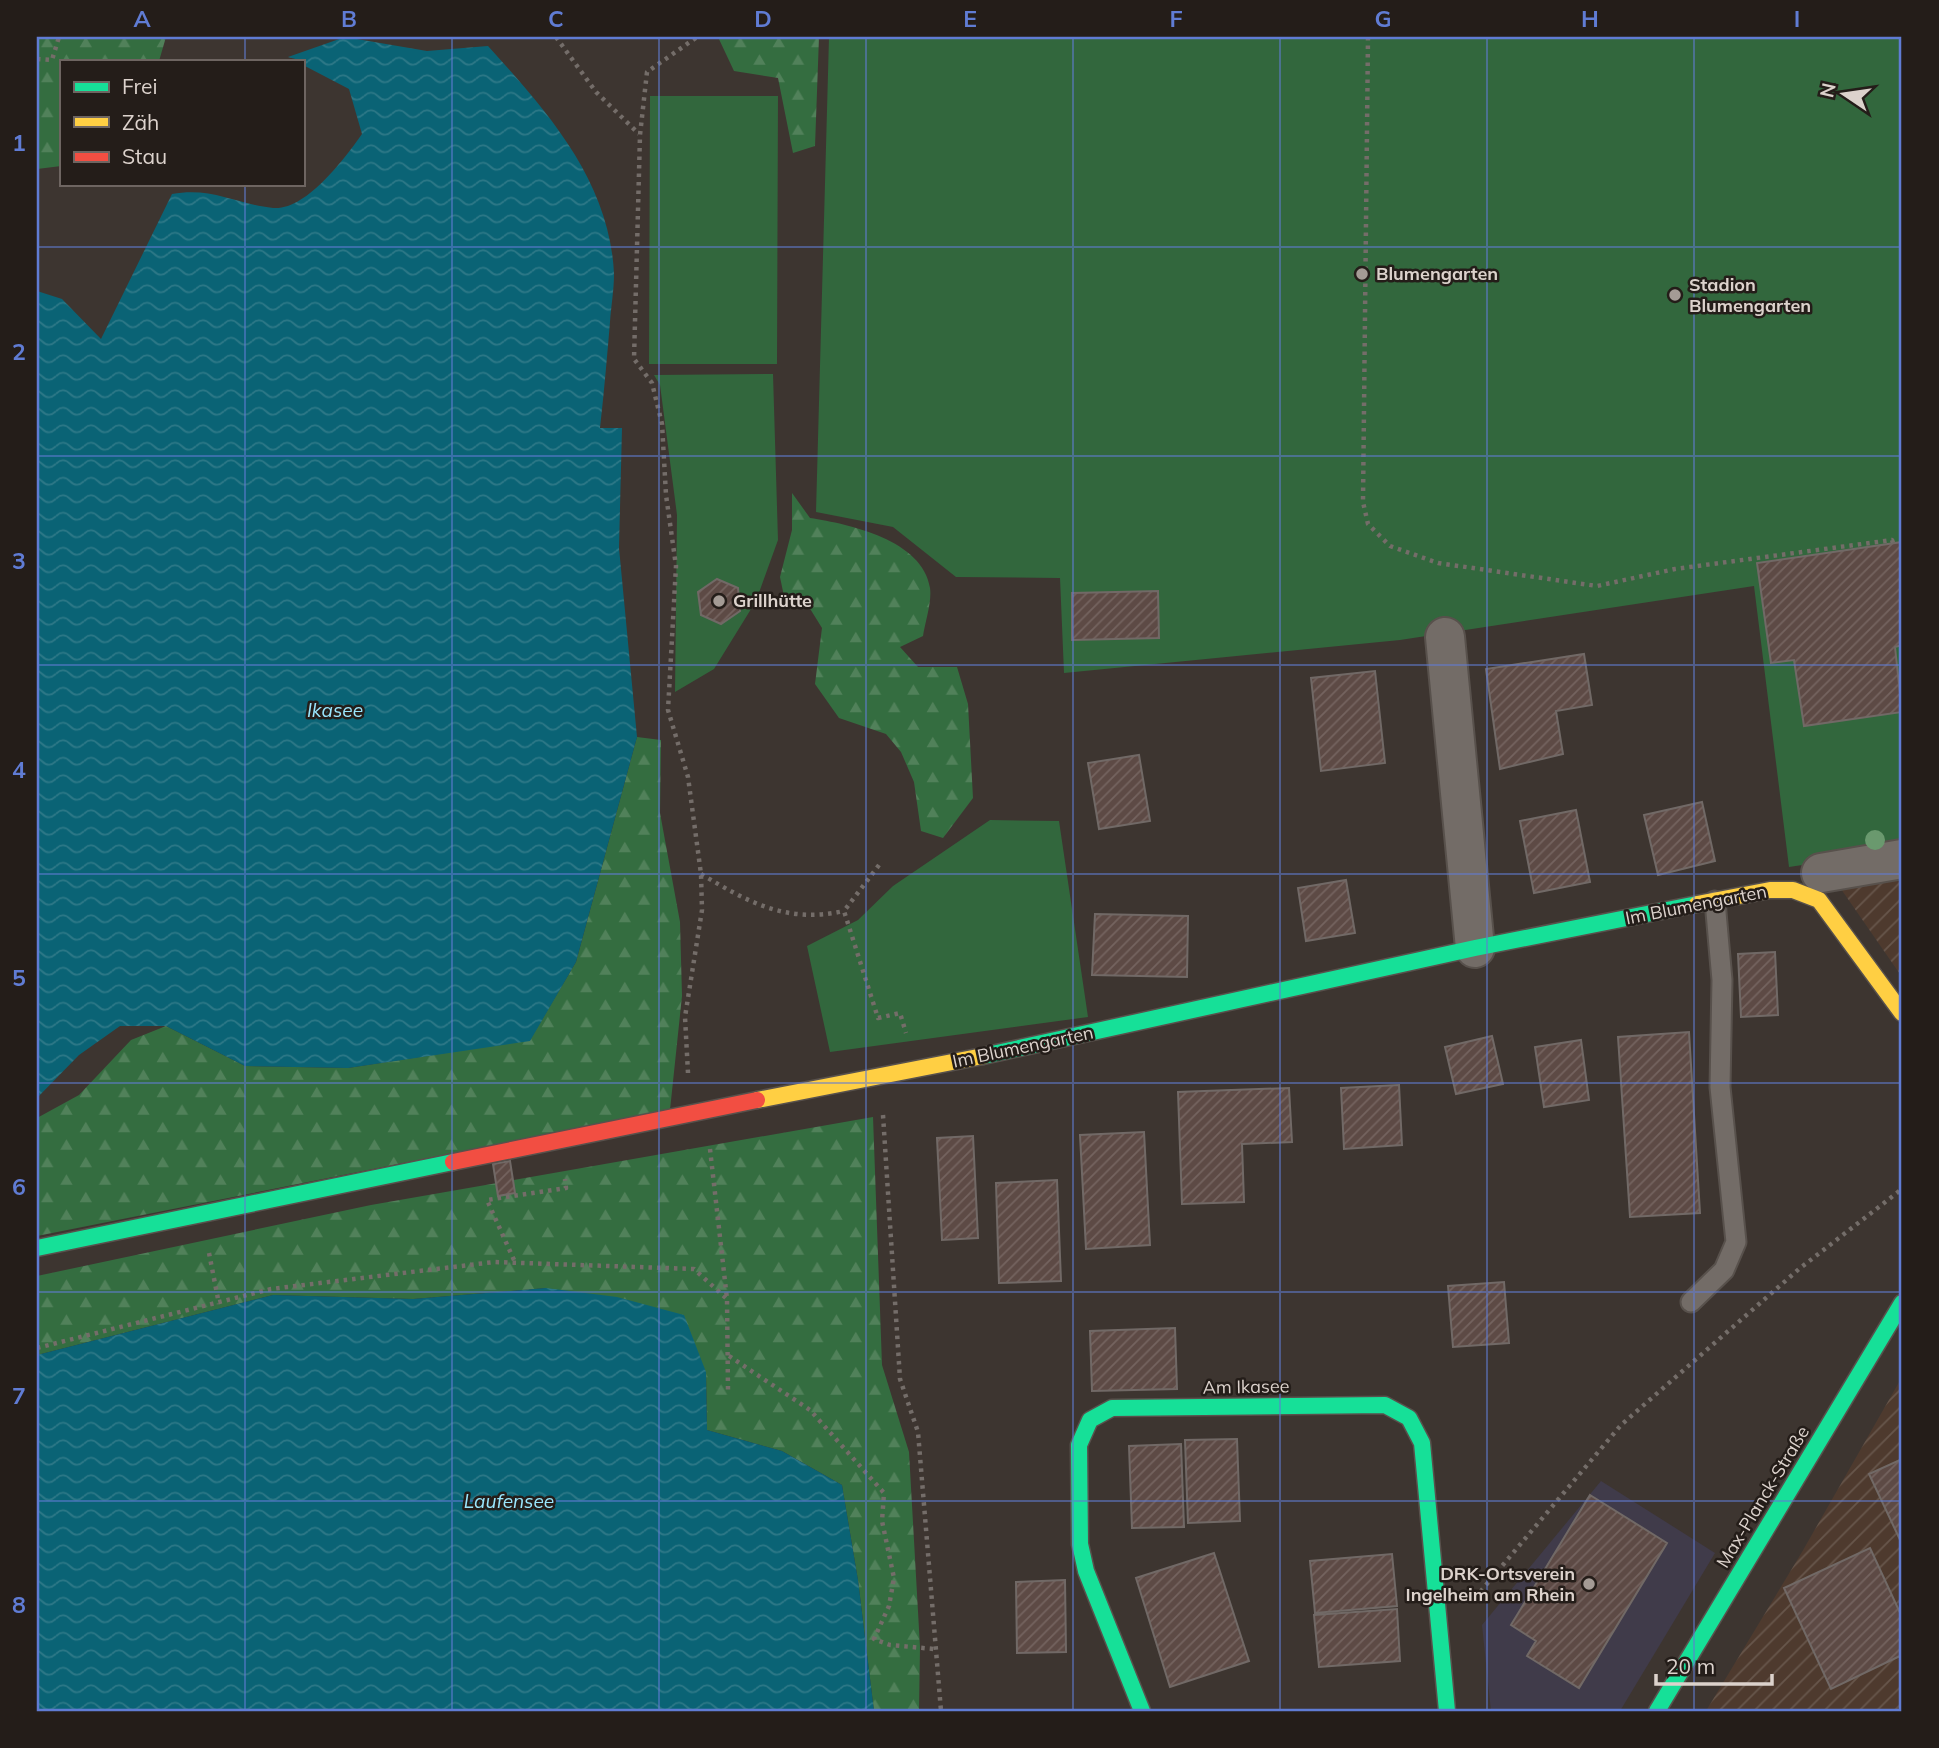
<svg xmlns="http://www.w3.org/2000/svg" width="1939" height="1748" viewBox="0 0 1939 1748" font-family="Mulish,sans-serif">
  <defs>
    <pattern id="industrial-furrows" width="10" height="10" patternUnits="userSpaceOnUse" patternTransform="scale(1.75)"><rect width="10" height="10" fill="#4e3a2e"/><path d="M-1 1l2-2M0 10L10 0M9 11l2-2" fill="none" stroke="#67564b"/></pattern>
    <pattern id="forest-firs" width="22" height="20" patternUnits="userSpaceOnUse" patternTransform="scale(1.75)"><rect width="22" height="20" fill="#346d40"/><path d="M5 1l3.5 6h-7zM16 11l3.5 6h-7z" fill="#51815a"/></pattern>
    <pattern id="water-waves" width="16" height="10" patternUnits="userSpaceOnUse" patternTransform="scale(1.75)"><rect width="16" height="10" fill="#0a6375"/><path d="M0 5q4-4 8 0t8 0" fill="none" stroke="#2d7887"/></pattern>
    <pattern id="building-hatch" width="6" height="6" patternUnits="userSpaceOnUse" patternTransform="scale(1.75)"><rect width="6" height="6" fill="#5d4a45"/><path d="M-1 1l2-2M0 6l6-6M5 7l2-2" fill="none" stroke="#74635f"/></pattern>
  </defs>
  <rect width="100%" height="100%" fill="#3d3530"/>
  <!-- commercial -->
  <path fill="#403b4a" d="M1601 1481 1715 1553 1620 1711H1491L1482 1625Z"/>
  <!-- industrial -->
  <path fill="url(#industrial-furrows)" d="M1902 879V977L1841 889Z
    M1902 1377V1711H1706L1802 1552Z"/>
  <!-- green -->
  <path fill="#32673d" d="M829 37H1902V850L1789 867 1754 586 1400 640 1064 673 1060 578 956 577 893 527 816 512Z
    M650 96H778L777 364H649Z
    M773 374 778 540 756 601 714 669 675 692 677 515 660 385 654 375Z
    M990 820 1059 821 1088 1017 830 1052 807 946 858 920 893 886Z"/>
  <!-- forest -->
  <path fill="url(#forest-firs)" d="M37 37H166L159 61H61V166L37 169Z
    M718 37H819L815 146 793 153 778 78 734 71Z
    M792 493 810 518C849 524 923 540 930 588 932 602 925 622 923 636L900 647 918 667H957L968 704 973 798 943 838 921 831 914 782 901 752 886 734 839 718 815 684 822 628 809 607 785 601 780 577 792 530Z
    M637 737 661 740 660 813 680 922 682 996 670 1110 37 1236V1118L79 1095 131 1040 166 1026 245 1066 348 1068 530 1040 576 962Z
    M873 1117 882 1365 909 1452 920 1647 919 1711H874L858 1580 842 1485 782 1451 707 1430 706 1372 546 1288 413 1299 273 1295 37 1355V1276L371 1205Z"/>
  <!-- water -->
  <path fill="url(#water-waves)" d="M345 37 427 51 488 46C547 111 610 181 614 274 614 290 611 307 610 322 607 357 604 393 600 428H622L619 548 637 737 576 962 530 1041 348 1068 245 1066 166 1026H120L79 1055 37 1098V291L62 299 101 339 172 194C213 187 235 204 273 208 306 211 345 158 362 134L349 89 303 65V61L288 57Z
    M546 1288 617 1297 684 1315 706 1372 707 1430 782 1451 842 1485 858 1580 874 1711H37V1355L273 1295 413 1299Z"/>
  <!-- building -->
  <path fill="url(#building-hatch)" stroke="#716966" stroke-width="2" d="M1902 542V645L1895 647 1902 712 1804 726 1794 660 1771 663 1757 563Z
    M717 579 738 588 740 611 721 624 701 615 698 592Z
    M1158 591 1159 638 1072 640V593Z
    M1584 654 1592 705 1556 711 1563 754 1500 769 1486 669Z
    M1375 671 1385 763 1321 771 1311 678Z
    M1139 755 1150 821 1099 829 1088 763Z
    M1702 802 1715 861 1658 875 1644 815Z
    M1576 810 1590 882 1534 893 1520 821Z
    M1346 880 1355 933 1306 941 1298 888Z
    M1095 914 1188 916 1187 977 1092 975Z
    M1775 952 1778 1015 1741 1017 1738 954Z
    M1689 1032 1700 1213 1630 1217 1618 1037Z
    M1492 1036 1503 1084 1456 1094 1445 1047Z
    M1581 1040 1589 1100 1544 1107 1535 1047Z
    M1399 1085 1402 1145 1344 1149 1341 1088Z
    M1289 1088 1292 1142 1242 1144 1244 1202 1182 1204 1178 1092Z
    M1144 1132 1150 1245 1086 1249 1080 1135Z
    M973 1136 978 1238 942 1240 937 1138Z
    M510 1161 515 1193 498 1196 493 1164Z
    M1057 1180 1061 1281 999 1283 996 1183Z
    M1504 1282 1509 1343 1453 1347 1448 1286Z
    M1175 1328 1177 1389 1092 1391 1090 1331Z
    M1237 1439 1240 1521 1188 1523 1185 1440Z
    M1181 1444 1184 1527 1132 1528 1129 1446Z
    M1902 1459V1544L1869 1474Z
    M1590 1495 1667 1543 1579 1688 1527 1656 1536 1641 1511 1625Z
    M1870 1548 1902 1617V1655L1831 1689 1784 1588Z
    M1214 1553 1249 1661 1170 1687 1136 1578Z
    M1392 1554 1397 1606 1315 1613 1310 1561Z
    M1065 1580 1066 1652 1017 1653 1016 1582Z
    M1397 1609 1400 1661 1319 1667 1314 1615Z"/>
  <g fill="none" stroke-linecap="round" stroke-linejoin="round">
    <defs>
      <path id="lane" d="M1691 1302 1724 1270 1736 1242 1720 1087 1722 980 1715 901"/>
      <path id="street" d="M1445 637 1475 948
        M1821 873 1902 859"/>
      <path id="fast" d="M983 1056 1475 948 1697 904
        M37 1248 453 1162
        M1142 1711 1086 1571 1080 1544 1079 1445 1090 1420 1112 1408 1385 1405 1409 1418 1422 1443 1447 1711
        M1657 1711 1902 1303"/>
      <path id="slow" d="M1697 904 1770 890H1793L1819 900 1902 1013
        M757 1100 983 1056"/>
      <path id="jam" d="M453 1162 757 1100"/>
    </defs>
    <!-- lane casing -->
    <use href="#lane" stroke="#58514c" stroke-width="23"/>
    <!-- street casing -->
    <use href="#street" stroke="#58514c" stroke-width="42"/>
    <!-- fast casing -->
    <use href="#fast" stroke="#58514c" stroke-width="19"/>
    <!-- slow casing -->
    <use href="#slow" stroke="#58514c" stroke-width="19"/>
    <!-- jam casing -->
    <use href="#jam" stroke="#58514c" stroke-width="19"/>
    <!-- path -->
    <path stroke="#746d69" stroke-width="4.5" stroke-dasharray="3.5 5" stroke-linecap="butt" d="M556 37 596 92 639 134
      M1368 37 1363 502 1368 524 1390 546 1438 563 1597 586 1675 569 1892 540 1893 543
      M37 59 52 60 59 37
      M879 865 844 911 878 1018 900 1013 906 1033
      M701 874C748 902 787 924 844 911
      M688 1073 685 1017 702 910 701 874 688 777 668 710 676 566 666 495 662 424 652 383 634 359 640 135 647 72 697 37
      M883 1115 900 1379 918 1432 941 1711
      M710 1149 727 1299 728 1391
      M209 1253 219 1304
      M514 1260 487 1200 566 1188 565 1179
      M37 1348 271 1289 494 1262 694 1269 727 1299
      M729 1356 810 1410 884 1493 882 1521 894 1578 889 1606 874 1639 890 1645 934 1649
      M1475 1598 1621 1425 1799 1269 1902 1189"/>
    <!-- lane -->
    <use href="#lane" stroke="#736c67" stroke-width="19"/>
    <!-- street -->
    <use href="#street" stroke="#736c67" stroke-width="38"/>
    <!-- fast -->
    <use href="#fast" stroke="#16e098" stroke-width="16"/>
    <!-- slow -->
    <use href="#slow" stroke="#ffcf43" stroke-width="16"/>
    <!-- jam -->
    <use href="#jam" stroke="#f24e42" stroke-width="16"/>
  </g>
  <!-- trees -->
  <circle fill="#6a996e" cx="1875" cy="840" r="10"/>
  <!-- grid -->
  <path fill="none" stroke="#607cd4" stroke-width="2" stroke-opacity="0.55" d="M245 37V61M452 37V1711M659 37V1711M866 37V1711M1073 37V1711M1280 37V1711M1487 37V1711M1694 37V1711M245 184V1711M37 247H1902M37 456H1902M37 665H1902M37 874H1902M37 1083H1902M37 1292H1902M37 1501H1902"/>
  <!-- markers -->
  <g fill="#a49b95" stroke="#241d19" stroke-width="2.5">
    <circle cx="1362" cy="274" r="7"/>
    <circle cx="1675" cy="295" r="7"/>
    <circle cx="719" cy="601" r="7"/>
    <circle cx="1589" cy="1584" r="7"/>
  </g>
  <g text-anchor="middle" stroke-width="5" stroke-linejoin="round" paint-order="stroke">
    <!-- poi labels -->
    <g font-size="18" font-weight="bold" fill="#dcd2cc" stroke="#241d19" text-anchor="start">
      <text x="1376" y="280">Blumengarten</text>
      <text x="1689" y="291">Stadion<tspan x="1689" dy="21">Blumengarten</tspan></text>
      <text x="733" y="607">Grillhütte</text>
      <text x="1575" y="1580" text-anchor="end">DRK-Ortsverein<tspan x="1575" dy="21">Ingelheim am Rhein</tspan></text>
    </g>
    <!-- street labels -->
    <g font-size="18" fill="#dcd2cc" stroke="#241d19">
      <text transform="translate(1696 905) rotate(-11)" y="6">Im Blumengarten</text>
      <text transform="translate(1023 1047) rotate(-12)" y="6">Im Blumengarten</text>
      <text transform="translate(1246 1387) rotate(-1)" y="6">Am Ikasee</text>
      <text transform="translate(1763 1497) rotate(-59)" y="6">Max-Planck-Straße</text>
    </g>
    <!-- water labels -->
    <g font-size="19" font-style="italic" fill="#9ae6fd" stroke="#241d19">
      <text x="335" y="717">Ikasee</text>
      <text x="509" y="1508">Laufensee</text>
    </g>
  </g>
  <!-- border -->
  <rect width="1939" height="1748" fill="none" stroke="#241d19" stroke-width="77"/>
  <!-- legend -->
  <rect x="60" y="60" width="245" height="126" fill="#241d19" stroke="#6e6561" stroke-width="2"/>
  <rect x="74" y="82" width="35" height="10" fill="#16e098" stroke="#6e6561" stroke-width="2"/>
  <text x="122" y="94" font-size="21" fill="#dcd2cc">Frei</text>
  <rect x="74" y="117" width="35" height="10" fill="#ffcf43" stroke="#6e6561" stroke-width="2"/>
  <text x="122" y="130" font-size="21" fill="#dcd2cc">Zäh</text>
  <rect x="74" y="152" width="35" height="10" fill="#f24e42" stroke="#6e6561" stroke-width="2"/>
  <text x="122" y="164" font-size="21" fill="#dcd2cc">Stau</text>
  <!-- north arrow -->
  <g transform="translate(1844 94) rotate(283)" stroke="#241d19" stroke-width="5" paint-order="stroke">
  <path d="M0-5L12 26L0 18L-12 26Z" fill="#dcd2cc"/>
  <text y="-10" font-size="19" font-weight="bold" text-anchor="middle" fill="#dcd2cc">N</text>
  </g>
  <!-- scale -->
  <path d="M1656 1674v10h116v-10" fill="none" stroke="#dcd2cc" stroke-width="3.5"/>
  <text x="1666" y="1674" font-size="21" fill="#dcd2cc" stroke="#241d19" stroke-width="5" paint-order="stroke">20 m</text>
  <rect x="38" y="38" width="1862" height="1672" fill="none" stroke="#607cd4" stroke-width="2.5"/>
  <g font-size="23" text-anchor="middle" font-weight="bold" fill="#607cd4">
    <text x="142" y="27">A</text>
    <text x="349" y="27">B</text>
    <text x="556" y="27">C</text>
    <text x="763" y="27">D</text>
    <text x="970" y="27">E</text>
    <text x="1176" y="27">F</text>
    <text x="1383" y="27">G</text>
    <text x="1590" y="27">H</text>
    <text x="1797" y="27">I</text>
    <text x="19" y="151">1</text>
    <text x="19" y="360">2</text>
    <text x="19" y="569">3</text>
    <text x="19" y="778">4</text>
    <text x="19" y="986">5</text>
    <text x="19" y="1195">6</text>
    <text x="19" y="1404">7</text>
    <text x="19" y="1613">8</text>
  </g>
</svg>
